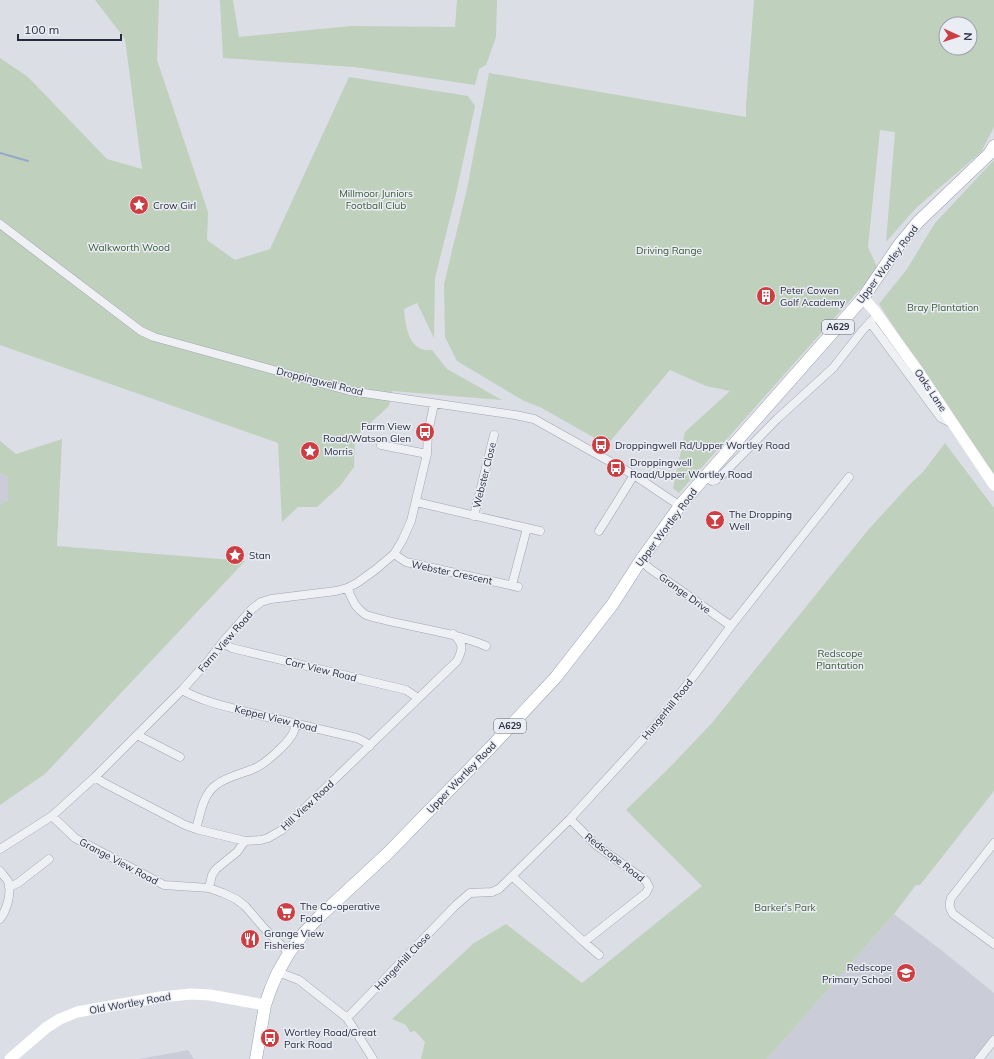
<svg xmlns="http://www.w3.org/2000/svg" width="994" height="1059" viewBox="0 0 994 1059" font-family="Mulish,sans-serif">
  <rect width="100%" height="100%" fill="#dcdee6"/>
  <!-- built -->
  <path fill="#cacdd8" d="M0 473 8 477V500L0 504Z
    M894 914 945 953 994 993V1034L975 1059H767Z
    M188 1050 194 1059H139Z"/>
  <!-- green -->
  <path fill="#bfd0bd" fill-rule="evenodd" d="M95 0H159L157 60 208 212 207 240 235 260 270 249 349 77 468 96 475 106 456 194 435 278 434 338 417 303 404 309C405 321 407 341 419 348 422 350 428 350 432 350L447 369 502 400 392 391 389 406 355 437 354 467 340 486 317 507H298L282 522 278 443 0 345V58L28 77 107 159 142 169 125 39Z
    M220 0H233L239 37 351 26 455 27 457 0H497L496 37 486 65 479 69 475 85 354 67 223 58Z
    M754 0H994V127L981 152 916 208 886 242 895 132 880 130 868 247 878 269 679 493 673 488 685 432 730 391 706 386 670 370 607 445 540 407 524 401 457 361 445 337 444 284 467 189 489 73 746 117V105ZM946 24H970V48H946Z
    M994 160V474L920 368 879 304 907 269 935 223Z
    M62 439 57 546 245 561 45 774 0 805V504L8 500V477L0 473V441L16 454Z
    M945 443 994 508V791L920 885H916L894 914 767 1059H421L425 1042 415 1031 410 1032 406 1025 392 1019 474 943 506 924 582 983 702 886 626 810 672 765 711 724 868 530 911 483 923 472Z"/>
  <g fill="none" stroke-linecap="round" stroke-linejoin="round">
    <!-- stream -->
    <path stroke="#96a8c7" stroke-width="2" d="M0 153 28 161"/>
    <defs>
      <path id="street" d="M0 224 141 331 154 337 350 391 515 415 534 419 634 475 680 506
        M870 322 941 418 953 424
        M381 445 427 454
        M705 476 712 481 716 480 723 474 777 419 833 368 862 331 877 315
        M416 502 540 531
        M474 516 494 435
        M599 531 634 475
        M394 554 406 562 518 587
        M641 560 649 568 731 626
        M512 585 527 528
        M347 588C353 600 354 607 366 615 405 627 447 630 486 646
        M222 643 232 648 406 690 418 698
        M182 690C205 703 230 707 255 714 289 722 323 730 357 738L365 742 370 746
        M137 735 180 757
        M95 777 104 783 185 825 196 829 245 841 261 840 268 838 282 830 457 661C463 649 464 644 453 634
        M52 816 75 838 164 885 209 888 223 893 236 899 245 906 264 928 289 953
        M196 829C200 815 203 794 216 785 226 777 241 774 253 769 264 765 285 746 292 735 294 732 295 728 296 724
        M994 843 951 898C949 904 949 908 953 914L994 944
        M0 849 52 816 95 777 182 690 209 660 222 643 252 609 261 602 271 599 336 591 347 588 357 583 375 570 394 554 402 541 411 521 427 454 428 433 434 404
        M0 871C2 874 6 878 8 881 12 892 7 910 0 919
        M512 876 584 942 646 893 649 887 646 881 596 845 570 819
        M9 887 18 883 49 859
        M209 888 212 875 216 869 237 852 245 841
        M584 942 599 955
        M278 972 299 980 347 1018 373 1059
        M347 1018 456 905 470 893 492 892 499 889 570 819 656 725 696 673 731 626 849 477
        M979 1059 994 1040"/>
      <path id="primary" d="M256 1059 265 1005 271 988 278 972 289 953 303 934 320 916 388 853 491 747 556 677 612 605 641 560 682 503 863 298 899 245 918 222 990 153 994 146"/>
    </defs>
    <!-- street casing -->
    <use href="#street" stroke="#a2a5b0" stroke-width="9"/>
    <!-- primary casing -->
    <use href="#primary" stroke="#9ba1b2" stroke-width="13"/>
    <!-- street -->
    <use href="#street" stroke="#eef0f4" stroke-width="8"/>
    <!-- secondary -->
    <path stroke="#fff" stroke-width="11" d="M863 298 874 310 918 371 994 485
      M10 1059 47 1027 60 1019 77 1012 161 997 191 994 210 995 265 1005"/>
    <!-- primary -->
    <use href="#primary" stroke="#fff" stroke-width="12"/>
  </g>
  <!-- icons -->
  <defs>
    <symbol id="sight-disc" viewBox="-11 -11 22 22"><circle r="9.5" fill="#cd3e43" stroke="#ebedf4"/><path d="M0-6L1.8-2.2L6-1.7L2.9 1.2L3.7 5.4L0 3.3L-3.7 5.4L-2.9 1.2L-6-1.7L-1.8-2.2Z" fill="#fff"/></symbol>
    <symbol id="building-disc" viewBox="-11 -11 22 22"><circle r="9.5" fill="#cd3e43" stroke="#ebedf4"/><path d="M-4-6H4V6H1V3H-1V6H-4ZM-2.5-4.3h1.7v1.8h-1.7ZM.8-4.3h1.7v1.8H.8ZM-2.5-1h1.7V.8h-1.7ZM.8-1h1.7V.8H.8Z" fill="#fff"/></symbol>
    <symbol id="bus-disc" viewBox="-11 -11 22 22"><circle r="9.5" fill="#cd3e43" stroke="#ebedf4"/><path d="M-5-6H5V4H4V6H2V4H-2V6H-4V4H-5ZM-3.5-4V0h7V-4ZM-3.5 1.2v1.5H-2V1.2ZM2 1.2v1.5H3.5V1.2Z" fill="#fff"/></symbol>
    <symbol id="bar-disc" viewBox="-11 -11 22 22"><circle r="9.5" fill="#cd3e43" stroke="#ebedf4"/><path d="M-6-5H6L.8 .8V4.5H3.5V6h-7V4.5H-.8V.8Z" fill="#fff"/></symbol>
    <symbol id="supermarket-disc" viewBox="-11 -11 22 22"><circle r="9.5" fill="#cd3e43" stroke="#ebedf4"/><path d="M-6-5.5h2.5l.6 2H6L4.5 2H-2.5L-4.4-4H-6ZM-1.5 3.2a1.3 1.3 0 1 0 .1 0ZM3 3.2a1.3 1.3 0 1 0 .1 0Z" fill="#fff"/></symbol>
    <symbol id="restaurant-disc" viewBox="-11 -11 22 22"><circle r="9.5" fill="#cd3e43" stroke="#ebedf4"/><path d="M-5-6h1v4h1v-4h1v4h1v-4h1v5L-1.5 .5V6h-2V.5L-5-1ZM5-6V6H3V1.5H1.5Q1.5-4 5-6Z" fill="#fff"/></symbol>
    <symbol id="school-disc" viewBox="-11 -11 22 22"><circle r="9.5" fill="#cd3e43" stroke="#ebedf4"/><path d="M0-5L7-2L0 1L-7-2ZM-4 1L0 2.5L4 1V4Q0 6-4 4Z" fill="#fff"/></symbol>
  </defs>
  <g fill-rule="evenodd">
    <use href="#sight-disc" x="128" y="194" width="22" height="22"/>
    <use href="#building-disc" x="755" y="285" width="22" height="22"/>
    <use href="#bus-disc" x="414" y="421" width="22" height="22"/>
    <use href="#bus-disc" x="590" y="434" width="22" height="22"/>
    <use href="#sight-disc" x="299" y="440" width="22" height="22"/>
    <use href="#bus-disc" x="605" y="457" width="22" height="22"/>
    <use href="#bar-disc" x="704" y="509" width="22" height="22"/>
    <use href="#sight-disc" x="224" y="544" width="22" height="22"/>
    <use href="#supermarket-disc" x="275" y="901" width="22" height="22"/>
    <use href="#restaurant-disc" x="239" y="928" width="22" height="22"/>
    <use href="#school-disc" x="895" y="962" width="22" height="22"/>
    <use href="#bus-disc" x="259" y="1027" width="22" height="22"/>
  </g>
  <g text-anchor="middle" stroke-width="3" stroke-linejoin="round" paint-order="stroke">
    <!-- shield labels -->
    <g fill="#ebedf4" stroke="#616573" stroke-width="1">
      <rect x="822" y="320" width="32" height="14" rx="3"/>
      <rect x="494" y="719" width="32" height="14" rx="3"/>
    </g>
    <g font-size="9" font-weight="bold" fill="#262b3c">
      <text x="838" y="330">A629</text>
      <text x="510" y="729">A629</text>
    </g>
    <!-- park labels -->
    <g font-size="10" fill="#355833" stroke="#ebedf4">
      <text x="376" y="197">Millmoor Juniors<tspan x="376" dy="12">Football Club</tspan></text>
      <text x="129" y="251">Walkworth Wood</text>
      <text x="669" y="254">Driving Range</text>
      <text x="943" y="311">Bray Plantation</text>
      <text x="840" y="657">Redscope<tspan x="840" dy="12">Plantation</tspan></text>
      <text x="785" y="911">Barker's Park</text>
    </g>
    <!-- poi labels -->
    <g font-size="10" fill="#262b3c" stroke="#ebedf4" text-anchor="start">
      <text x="153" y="209">Crow Girl</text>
      <text x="780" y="294">Peter Cowen<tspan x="780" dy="12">Golf Academy</tspan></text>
      <text x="411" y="430" text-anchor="end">Farm View<tspan x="411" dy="12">Road/Watson Glen</tspan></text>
      <text x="615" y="449">Droppingwell Rd/Upper Wortley Road</text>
      <text x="324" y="455">Morris</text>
      <text x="630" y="466">Droppingwell<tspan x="630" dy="12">Road/Upper Wortley Road</tspan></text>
      <text x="729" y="518">The Dropping<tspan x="729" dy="12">Well</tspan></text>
      <text x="249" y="559">Stan</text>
      <text x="300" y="910">The Co-operative<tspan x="300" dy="12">Food</tspan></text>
      <text x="264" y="937">Grange View<tspan x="264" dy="12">Fisheries</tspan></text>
      <text x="892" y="971" text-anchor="end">Redscope<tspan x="892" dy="12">Primary School</tspan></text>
      <text x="284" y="1036">Wortley Road/Great<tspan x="284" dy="12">Park Road</tspan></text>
    </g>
    <!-- street labels -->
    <g font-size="10" fill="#262b3c" stroke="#ebedf4">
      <text transform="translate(887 264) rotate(-53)" y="4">Upper Wortley Road</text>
      <text transform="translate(320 381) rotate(14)" y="4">Droppingwell Road</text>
      <text transform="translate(931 390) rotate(56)" y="4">Oaks Lane</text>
      <text transform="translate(484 475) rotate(-76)" y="4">Webster Close</text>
      <text transform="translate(666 527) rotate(-53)" y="4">Upper Wortley Road</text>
      <text transform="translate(452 572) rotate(12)" y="4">Webster Crescent</text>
      <text transform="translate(685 593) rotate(36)" y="4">Grange Drive</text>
      <text transform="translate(225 641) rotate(-49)" y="4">Farm View Road</text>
      <text transform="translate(321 669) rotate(14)" y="4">Carr View Road</text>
      <text transform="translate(667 709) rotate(-51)" y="4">Hungerhill Road</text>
      <text transform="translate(276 718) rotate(14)" y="4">Keppel View Road</text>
      <text transform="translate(461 777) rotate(-46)" y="4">Upper Wortley Road</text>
      <text transform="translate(307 805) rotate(-43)" y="4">Hill View Road</text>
      <text transform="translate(615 857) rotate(38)" y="4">Redscope Road</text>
      <text transform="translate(119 861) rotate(28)" y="4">Grange View Road</text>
      <text transform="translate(402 961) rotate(-46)" y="4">Hungerhill Close</text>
      <text transform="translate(130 1003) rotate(-10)" y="4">Old Wortley Road</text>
    </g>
  </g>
  <!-- north arrow -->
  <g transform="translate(958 36) rotate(93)"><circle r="19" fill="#ebedf4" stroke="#9c9faa"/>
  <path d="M0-3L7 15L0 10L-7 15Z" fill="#cd3e43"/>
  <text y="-6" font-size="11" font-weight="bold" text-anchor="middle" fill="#262b3c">N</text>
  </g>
  <!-- scale -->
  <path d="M18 34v6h103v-6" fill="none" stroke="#262b3c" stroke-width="2"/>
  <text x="24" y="34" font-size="12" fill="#262b3c" stroke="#ebedf4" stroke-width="3" paint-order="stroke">100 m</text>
</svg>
